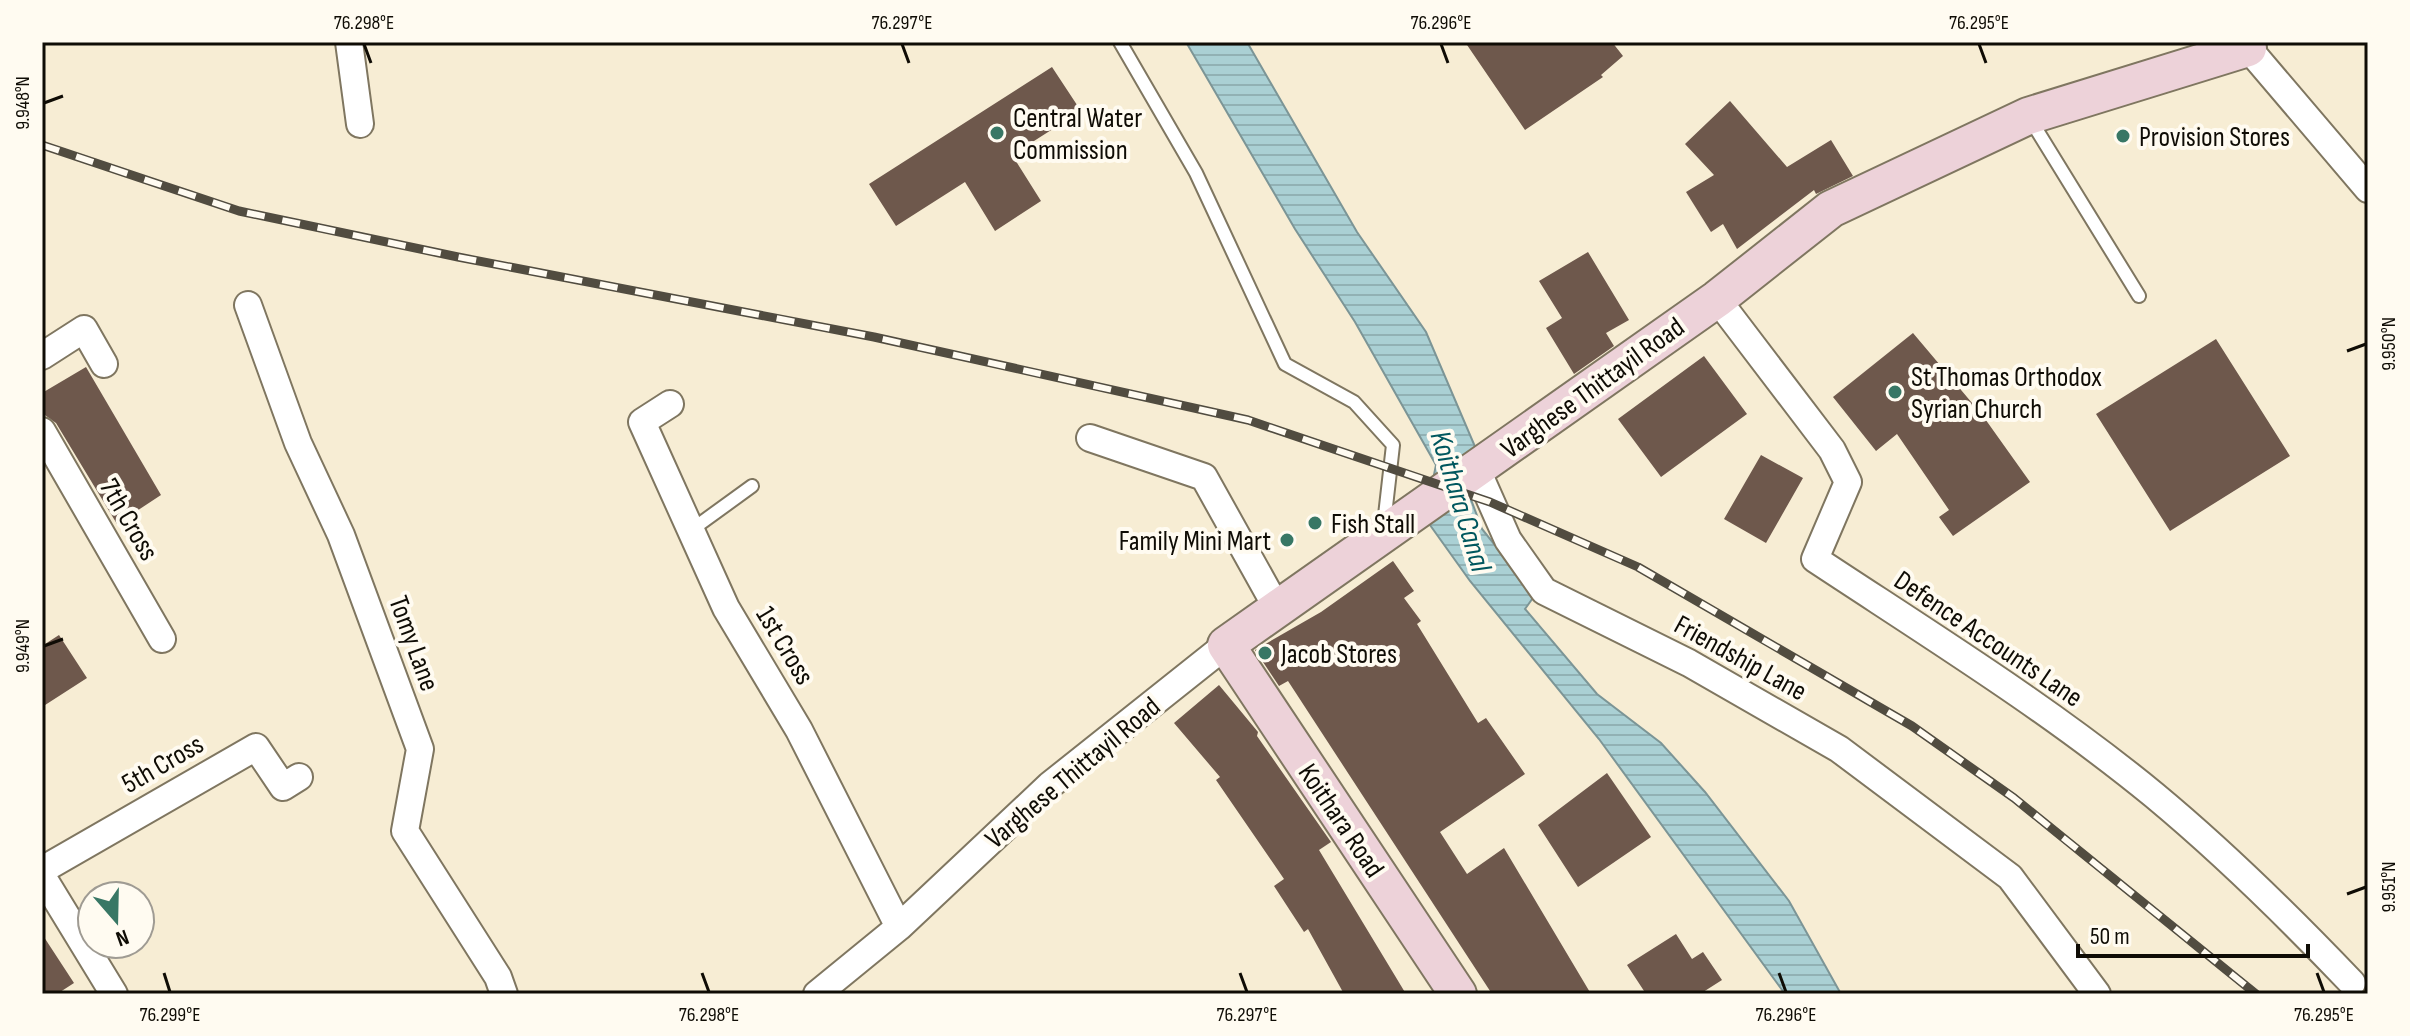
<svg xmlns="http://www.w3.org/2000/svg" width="2410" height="1036" viewBox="0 0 2410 1036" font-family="'Sofia Sans Condensed',sans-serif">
  <defs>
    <pattern id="water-rules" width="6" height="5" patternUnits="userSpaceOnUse" patternTransform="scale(2)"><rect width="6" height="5" fill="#aad0d4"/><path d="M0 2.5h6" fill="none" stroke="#91b1b4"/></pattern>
  </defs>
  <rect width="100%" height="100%" fill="#f7edd4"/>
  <!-- water -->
  <path fill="url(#water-rules)" stroke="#7c9596" stroke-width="2" d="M1186 42H1247L1357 232 1426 332 1479 456 1460 470 1482 529 1535 595 1525 609 1597 694 1661 743 1705 792 1789 901 1841 994H1785L1599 739 1470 581 1425 518 1436 465 1355 322 1295 229Z"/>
  <!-- building -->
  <path fill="#6e584c" d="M1465 42H1612L1623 56 1601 75 1603 77 1525 130Z
    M1052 67 1081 111 1012 155 1041 201 995 231 965 182 896 226 869 184Z
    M1730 101 1787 167 1831 140 1853 176 1816 194 1814 190 1737 249 1723 224 1711 232 1686 192 1714 175 1685 144Z
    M1588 252 1629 320 1606 333 1614 346 1574 374 1546 328 1562 318 1539 281Z
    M1913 333 1983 416 2030 482 1953 536 1939 517 1949 510 1897 434 1876 451 1833 397Z
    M2216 339 2290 456 2170 531 2096 414Z
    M1704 356 1747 414 1661 477 1618 419Z
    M86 367 161 495 117 524 56 423 42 413V393Z
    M1761 455 1803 478 1766 543 1724 519Z
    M1393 561 1414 591 1404 598 1421 621 1417 624 1478 723 1486 718 1525 774 1440 832 1467 874 1504 848 1591 994H1492L1288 681 1279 686 1255 650 1321 612Z
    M59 635 87 678 42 707V646Z
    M1219 685 1258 732 1257 736 1331 842 1319 850 1406 994H1344L1308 929 1304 932 1274 886 1284 879 1216 780 1220 777 1174 723Z
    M1607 773 1651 837 1578 887 1538 825Z
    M42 934 74 983 57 994H42Z
    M1676 934 1692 959 1703 952 1722 980 1700 994H1646L1627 965Z"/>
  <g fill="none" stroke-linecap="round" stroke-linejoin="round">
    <defs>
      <path id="lane" d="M1120 42 1196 173 1285 364 1354 402 1393 445 1384 524
        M2030 119 2139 296
        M690 531 752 486"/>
      <path id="street" d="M349 42 360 124
        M2248 48 2368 189
        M1717 299 1832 450 1848 482 1815 559C1930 635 2048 708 2154 795 2224 853 2289 917 2352 983
        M248 305 298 443 341 535 420 749 405 831 498 977 504 994
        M42 356 84 329 104 364
        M670 404 642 422 726 608 799 730 899 927
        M42 431 162 639
        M1090 438 1204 477 1277 608
        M1477 470 1508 540 1544 591 1689 663 1839 749 2010 877 2097 994
        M42 870 256 747 283 787 299 777
        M42 876 114 994
        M817 994 899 927 1050 785 1226 645"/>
      <path id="secondary" d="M1458 994 1226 645 1717 299 1831 209 2028 116 2248 48 2244 42"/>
    </defs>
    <!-- lane casing -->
    <use href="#lane" stroke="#7f7660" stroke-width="16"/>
    <!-- street casing -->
    <use href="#street" stroke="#7f7660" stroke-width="30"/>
    <!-- secondary casing -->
    <use href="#secondary" stroke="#7f7660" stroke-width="40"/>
    <!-- lane -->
    <use href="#lane" stroke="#fff" stroke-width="12"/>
    <!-- street -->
    <use href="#street" stroke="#fff" stroke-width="26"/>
    <!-- secondary -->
    <use href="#secondary" stroke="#edd2d9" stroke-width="36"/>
    <defs>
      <path id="rail" d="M42 145 239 211 458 257 874 337 1248 420 1490 502 1638 567 1912 726 2014 798 2256 994"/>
    </defs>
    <!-- rail casing -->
    <use href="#rail" stroke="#514c40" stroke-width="9"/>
    <!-- rail -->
    <use href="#rail" stroke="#fffbf1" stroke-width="6" stroke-dasharray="18" stroke-linecap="butt"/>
  </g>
  <!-- ticks -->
  <path fill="none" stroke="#0f0c05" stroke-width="3" d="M364 44 371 63M902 44 909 63M1441 44 1448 63M1979 44 1986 63M44 103 63 96M2347 351 2366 344M44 646 63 639M2347 894 2366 887M164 973 170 992M702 973 709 992M1240 973 1247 992M1779 973 1786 992M2317 973 2324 992"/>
  <!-- markers -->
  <g fill="#387765" stroke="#fffbf1" stroke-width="3">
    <circle cx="997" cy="133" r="8"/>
    <circle cx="2123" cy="136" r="8"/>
    <circle cx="1895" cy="392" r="8"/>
    <circle cx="1315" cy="523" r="8"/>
    <circle cx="1287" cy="540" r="8"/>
    <circle cx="1265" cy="653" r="8"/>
  </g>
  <g text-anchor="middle" stroke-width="8" stroke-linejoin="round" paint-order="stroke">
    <!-- poi labels -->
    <g font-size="28" fill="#0f0c05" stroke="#fffbf1" text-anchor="start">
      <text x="1013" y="127">Central Water<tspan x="1013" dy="32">Commission</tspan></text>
      <text x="2139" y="146">Provision Stores</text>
      <text x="1911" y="386">St Thomas Orthodox<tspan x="1911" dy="32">Syrian Church</tspan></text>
      <text x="1331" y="533">Fish Stall</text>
      <text x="1271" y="550" text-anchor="end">Family Mini Mart</text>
      <text x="1281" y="663">Jacob Stores</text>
    </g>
    <!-- street labels -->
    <g font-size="28" fill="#0f0c05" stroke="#fffbf1">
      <text transform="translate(1592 387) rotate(-36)" y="10">Varghese Thittayil Road</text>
      <text transform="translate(130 519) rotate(60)" y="10">7th Cross</text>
      <text transform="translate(1989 638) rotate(34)" y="10">Defence Accounts Lane</text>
      <text transform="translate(415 643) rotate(70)" y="10">Tomy Lane</text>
      <text transform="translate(786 645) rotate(59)" y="10">1st Cross</text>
      <text transform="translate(1741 657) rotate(29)" y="10">Friendship Lane</text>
      <text transform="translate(162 763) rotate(-30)" y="10">5th Cross</text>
      <text transform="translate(1072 772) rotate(-40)" y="10">Varghese Thittayil Road</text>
      <text transform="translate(1342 820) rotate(56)" y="10">Koithara Road</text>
    </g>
    <!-- water labels -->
    <g font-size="30" font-style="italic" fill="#00575e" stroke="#fffbf1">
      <text transform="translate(1461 501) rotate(73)" y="10">Koithara Canal</text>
    </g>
  </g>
  <!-- border -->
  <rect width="2410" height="1036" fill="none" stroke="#fffbf1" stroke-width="88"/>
  <!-- north arrow -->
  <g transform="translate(116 920) rotate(160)"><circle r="38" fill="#fffbf1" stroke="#9f9b93" stroke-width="2"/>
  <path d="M0-6L14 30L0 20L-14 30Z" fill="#387765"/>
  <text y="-12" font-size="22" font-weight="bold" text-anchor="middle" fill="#0f0c05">N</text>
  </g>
  <!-- scale -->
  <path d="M2078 944v12h230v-12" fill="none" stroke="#0f0c05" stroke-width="4"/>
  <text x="2090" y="944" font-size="24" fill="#0f0c05" stroke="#fffbf1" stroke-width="6" paint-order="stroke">50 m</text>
  <rect x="44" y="44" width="2322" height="948" fill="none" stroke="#0f0c05" stroke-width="3"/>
  <g font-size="20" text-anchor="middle" fill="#0f0c05">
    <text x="364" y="29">76.298°E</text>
    <text x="902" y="29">76.297°E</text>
    <text x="1441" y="29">76.296°E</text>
    <text x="1979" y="29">76.295°E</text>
    <text transform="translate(22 103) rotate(-90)" y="7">9.948°N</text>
    <text transform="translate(2388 344) rotate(-90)" y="7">9.950°N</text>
    <text transform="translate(22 646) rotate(-90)" y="7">9.949°N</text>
    <text transform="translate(2388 887) rotate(-90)" y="7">9.951°N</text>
    <text x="170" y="1021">76.299°E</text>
    <text x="709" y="1021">76.298°E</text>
    <text x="1247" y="1021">76.297°E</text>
    <text x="1786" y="1021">76.296°E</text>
    <text x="2324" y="1021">76.295°E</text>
  </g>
</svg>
